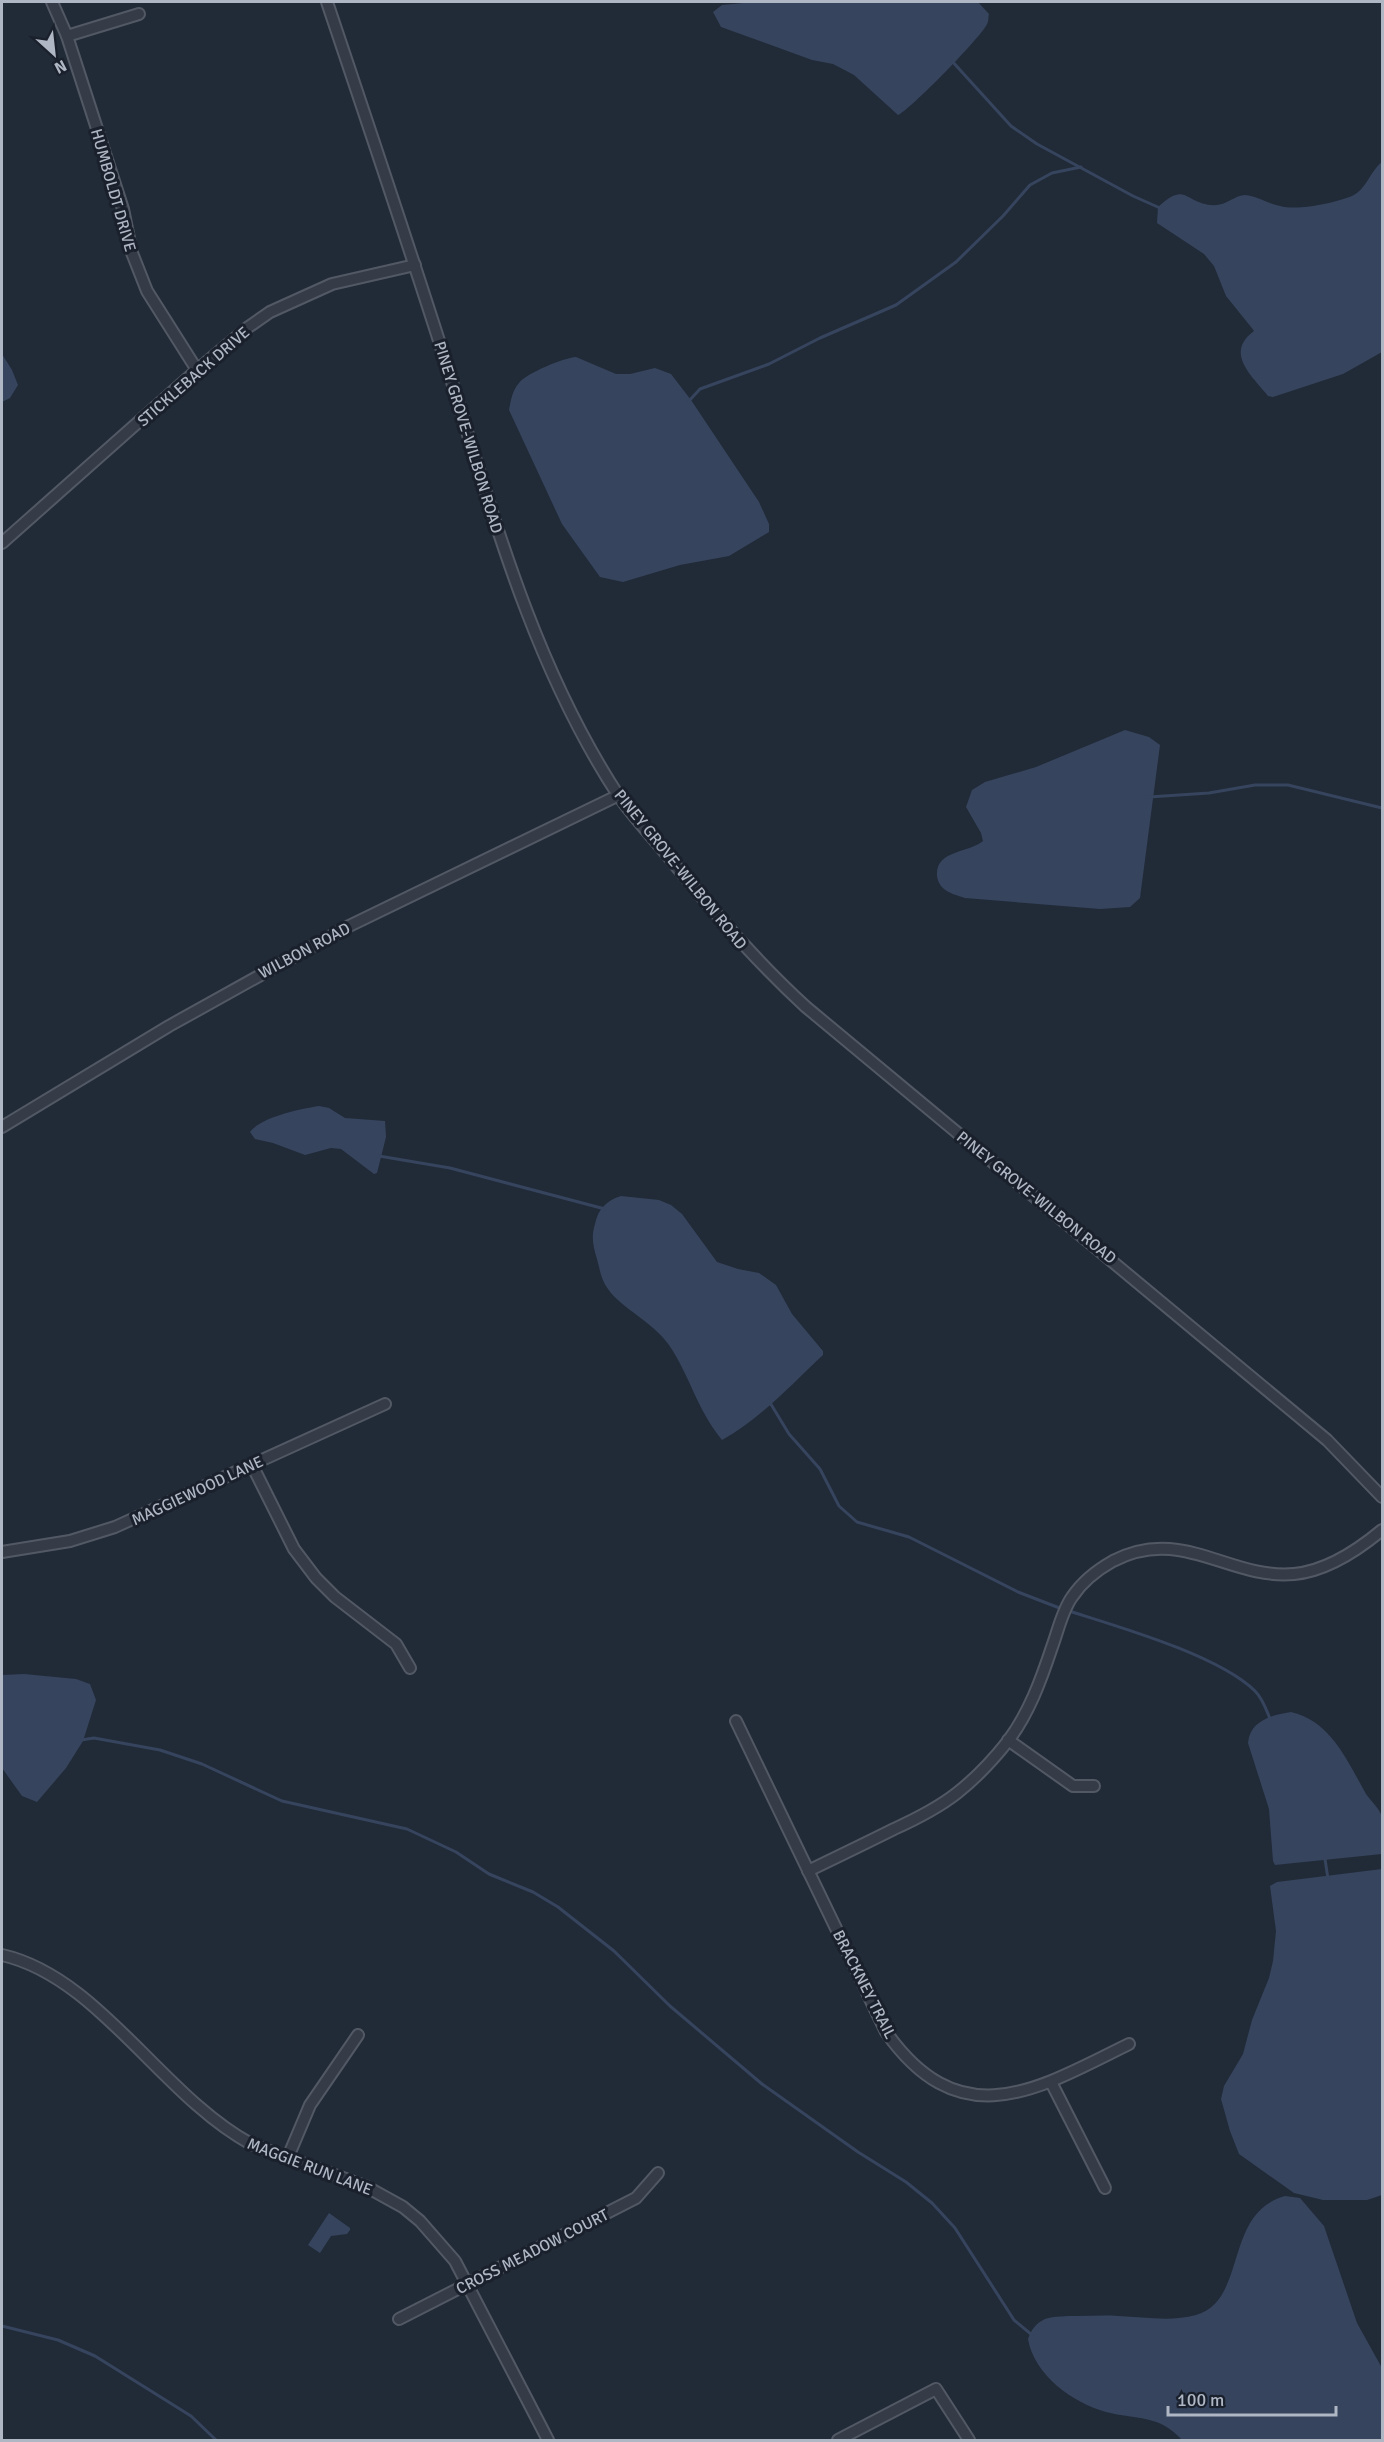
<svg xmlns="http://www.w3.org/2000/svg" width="1384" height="2442" font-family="Signika,sans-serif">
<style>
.water{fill:#36445e}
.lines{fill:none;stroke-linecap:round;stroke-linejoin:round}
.stream{stroke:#36445e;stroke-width:3}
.minor-casing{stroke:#525965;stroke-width:14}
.minor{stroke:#353c48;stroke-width:10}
.labels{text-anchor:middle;stroke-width:6;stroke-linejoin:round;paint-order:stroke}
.street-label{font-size:16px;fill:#afb6c4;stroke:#1a212c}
</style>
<rect width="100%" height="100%" fill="#212a37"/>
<g class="water">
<path d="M754 2H978L989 14C988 17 989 21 987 24 983 35 909 111 898 115L854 75 833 64 812 60 721 27 713 12 722 5Z"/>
<path d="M1382 162V352L1343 374 1273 397 1268 396C1252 376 1224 353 1254 331L1251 327 1226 296 1214 266 1204 254 1157 223 1158 207C1186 181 1184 202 1211 205 1225 207 1235 195 1245 195 1257 196 1269 204 1280 206 1298 211 1335 203 1352 196 1367 189 1370 171 1382 162Z"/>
<polygon points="2,354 12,370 18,385 10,398 2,402"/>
<path d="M576 357 616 374H630L655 368 671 374 691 400 759 502 769 524V532L729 556 680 565 623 582 600 577 562 524 509 410C511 400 512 391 519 383 527 373 563 358 576 357Z"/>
<path d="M1125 730 1149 737 1160 745 1140 898 1130 907 1100 909 965 898C953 894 939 891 937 876 935 850 969 853 983 841L981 833 966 807 972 790 985 782 1036 767Z"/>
<path d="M319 1106 329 1108 345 1118 385 1121 386 1137 377 1173 374 1174 341 1149 331 1148 305 1155 273 1143 255 1139 250 1132C261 1117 300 1109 319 1106Z"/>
<path d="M621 1196 659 1200 671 1205 682 1214 717 1262 738 1269 759 1273 776 1285 792 1314 823 1351V1355C791 1385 760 1419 722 1440 697 1410 690 1376 669 1345 652 1321 622 1309 608 1289 601 1280 600 1270 597 1259 593 1246 591 1237 595 1224 598 1209 607 1200 621 1196Z"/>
<polygon points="24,1674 76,1679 90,1684 96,1700 83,1741 66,1768 37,1802 22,1796 2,1768 2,1675"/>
<path d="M1291 1712C1331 1721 1348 1762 1366 1794 1371 1801 1380 1809 1382 1817 1384 1827 1383 1843 1382 1854L1275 1865 1273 1861 1269 1809 1248 1743C1250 1721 1271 1715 1291 1712Z"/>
<polygon points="1382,1869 1382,2195 1367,2200 1323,2200 1294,2193 1239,2154 1230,2131 1221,2099 1224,2086 1243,2054 1252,2020 1269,1978 1273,1961 1276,1931 1270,1886 1277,1882"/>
<path d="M1285 2196 1300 2198 1324 2226 1357 2323 1382 2368V2440H1182C1159 2414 1136 2420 1106 2412 1073 2403 1034 2375 1028 2339 1031 2330 1036 2323 1045 2319 1054 2316 1067 2316 1077 2316 1091 2316 1105 2315 1118 2316 1144 2317 1171 2322 1196 2315 1248 2300 1223 2213 1285 2196Z"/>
<polygon points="329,2213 350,2228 350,2230 347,2234 331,2236 320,2253 308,2245"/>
</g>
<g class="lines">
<g class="stream">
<polyline points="951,60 1011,126 1037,144 1133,196 1160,208"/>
<polyline points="688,402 700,389 769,364 820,338 896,305 956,262 1003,216 1030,185 1052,173 1081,167"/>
<polyline points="1149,797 1209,793 1255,785 1288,785 1382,808"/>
<polyline points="379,1156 450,1168 605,1209"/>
<polyline points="769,1401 789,1434 820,1469 839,1506 857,1522 909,1537 1018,1592 1062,1609"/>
<path d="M1069 1611C1119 1627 1218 1655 1255 1691 1263 1699 1266 1709 1270 1719"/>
<polyline points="81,1740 94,1738 160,1750 202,1764 282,1801 407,1829 456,1852 489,1874 533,1892 558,1907 614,1951 670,2006 762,2084 858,2152 906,2182 932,2203 955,2228 1014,2320 1032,2335"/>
<polyline points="1325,1859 1328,1879"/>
<polyline points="2,2326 58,2340 95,2356 191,2416 216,2440"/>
</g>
<defs>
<g id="minor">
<polyline points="52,2 67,36 123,209 132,253 147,291 197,370"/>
<path d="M327 2C368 124 409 246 448 369 493 515 533 665 618 795 634 818 654 839 672 861 714 913 757 962 806 1007L1327 1440 1382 1497"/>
<polyline points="67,36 139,14"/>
<polyline points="2,543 197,370 247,328 270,312 332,284 415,265"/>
<polyline points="2,1127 169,1026 347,927 619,795"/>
<polyline points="252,1465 294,1549 316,1578 335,1597 396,1644 410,1668"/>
<polyline points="2,1552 70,1541 115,1527 385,1404"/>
<path d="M736 1721 886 2032C961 2138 1038 2089 1129 2044"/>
<polyline points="1008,1740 1073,1786 1094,1786"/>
<path d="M808 1871C837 1857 866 1843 894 1829 916 1819 938 1808 957 1793 976 1778 993 1760 1008 1741 1029 1713 1041 1680 1052 1647 1058 1631 1062 1611 1072 1597 1082 1582 1097 1570 1113 1561 1182 1525 1229 1580 1294 1574 1327 1571 1358 1550 1382 1530"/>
<path d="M2 1955C99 1977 162 2096 251 2144L365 2186 403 2207 420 2221 455 2261 548 2440"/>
<polyline points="1051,2082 1105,2188"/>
<polyline points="288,2157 310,2105 358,2035"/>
<polyline points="399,2319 636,2198 658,2173"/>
<polyline points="838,2440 936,2389 969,2440"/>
</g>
</defs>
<use href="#minor" class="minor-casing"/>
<use href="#minor" class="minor"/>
</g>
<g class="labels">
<g class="street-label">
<text transform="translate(114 190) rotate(74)" y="6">HUMBOLDT DRIVE</text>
<text transform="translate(193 376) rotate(-41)" y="6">STICKLEBACK DRIVE</text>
<text transform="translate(469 437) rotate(73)" y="6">PINEY GROVE-WILBON ROAD</text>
<text transform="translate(681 869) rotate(51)" y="6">PINEY GROVE-WILBON ROAD</text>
<text transform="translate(304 950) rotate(-28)" y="6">WILBON ROAD</text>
<text transform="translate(1037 1197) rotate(39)" y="6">PINEY GROVE-WILBON ROAD</text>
<text transform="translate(197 1490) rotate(-25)" y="6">MAGGIEWOOD LANE</text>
<text transform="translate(865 1984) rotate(63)" y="6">BRACKNEY TRAIL</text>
<text transform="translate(310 2166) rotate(21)" y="6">MAGGIE RUN LANE</text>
<text transform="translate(532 2251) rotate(-27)" y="6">CROSS MEADOW COURT</text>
</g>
</g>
<rect width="1384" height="2442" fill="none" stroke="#afb6c4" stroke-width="6"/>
<g transform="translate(54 54) rotate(153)" stroke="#1a212c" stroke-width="4.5" paint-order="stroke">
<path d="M0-4.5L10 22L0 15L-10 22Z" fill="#afb6c4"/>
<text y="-9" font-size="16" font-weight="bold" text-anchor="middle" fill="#afb6c4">N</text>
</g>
<path d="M1168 2406v9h168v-9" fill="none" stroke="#afb6c4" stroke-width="3"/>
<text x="1177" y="2406" font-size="18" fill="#afb6c4" stroke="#1a212c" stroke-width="4.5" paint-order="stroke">100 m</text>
</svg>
